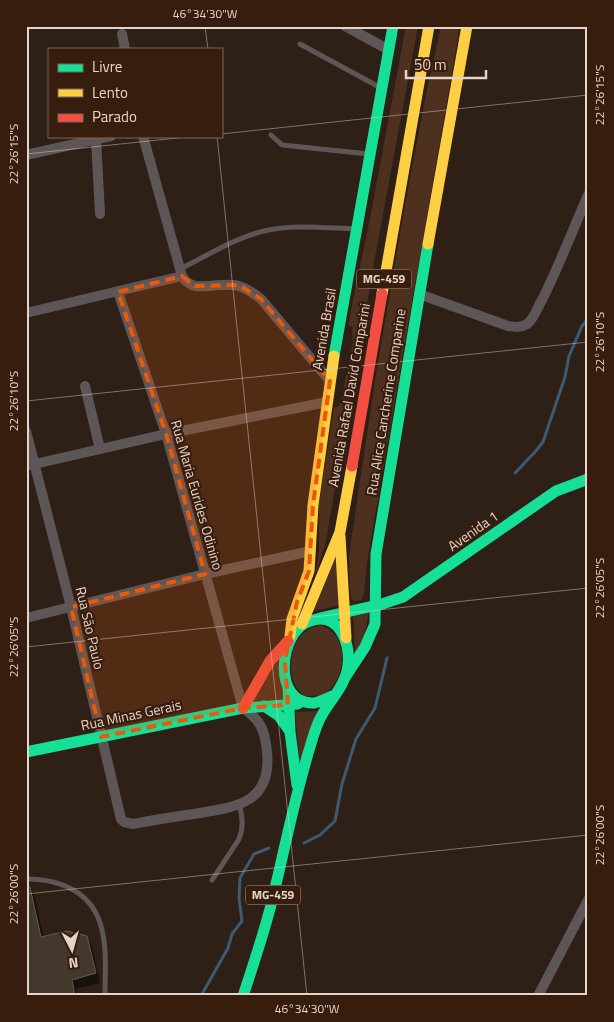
<svg xmlns="http://www.w3.org/2000/svg" width="614" height="1022" font-family="'Titillium Web',sans-serif">
<style>
.green{fill:#4e301f}
.shadow{fill:#0007}
.lines{fill:none;stroke-linecap:round;stroke-linejoin:round}
.stream{stroke:#3d5a74;stroke-width:3}
.building{fill:#42382c;stroke:#645a50}
.lane{stroke:#5e5656;stroke-width:5}
.street{stroke:#5e5656;stroke-width:10}
.fast{stroke:#16e098;stroke-width:11}
.slow{stroke:#ffcf43;stroke-width:11}
.jam{stroke:#f24e42;stroke-width:11}
.marked{fill:#e8590c;fill-opacity:0.2;stroke:#e8590c;stroke-width:4;stroke-dasharray:10 6;stroke-linejoin:round}
.ticks{fill:none;stroke:#e6d4ca;stroke-width:1;stroke-opacity:0.45}
.labels{text-anchor:middle;stroke-width:4.5;stroke-linejoin:round;paint-order:stroke}
.shield{fill:#371d0e;stroke:#b29d92;stroke-width:1}
.shield-label{font-size:12px;font-weight:bold;fill:#e6d4ca}
.street-label{font-size:14px;fill:#e6d4ca;stroke:#371d0e}
.neatline{fill:none;stroke:#e6d4ca;stroke-width:2}
.ticks-label{font-size:12px;text-anchor:middle;fill:#e6d4ca}
</style>
<rect width="100%" height="100%" fill="#2e2017"/>
<g class="green">
<polygon points="406,26 418,26 373,268 326,541 315,577 319,552 319,503 334,408 340,405 353,343 352,326 348,325 371,213"/>
<polygon points="441,26 459,26 458,37 367,562 364,594 361,600 354,601 351,598 350,593 349,557 351,542 376,374 406,199 427,90"/>
<polygon points="338,551 341,605 314,611"/>
<polygon points="369,612 364,637 355,655 353,614"/>
<path d="M320 625C350 633 348 681 323 694 318 696 310 696 304 696 300 692 297 688 294 683 285 662 295 628 320 625Z"/>
<polygon points="280,656 283,700 250,703"/>
<polygon points="318,711 300,762 295,712"/>
</g>
<polygon class="shadow" points="26,885 28,885 34,894 44,938 86,937 92,946 100,983 76,989 78,996 26,996"/>
<g class="lines">
<g class="stream">
<polyline points="515,473 535,452 543,442 565,377 569,356 582,326 588,319"/>
<polyline points="304,843 320,835 335,821 342,784 356,739 375,708 387,658"/>
<polyline points="201,996 228,948 232,934 242,921 239,898 240,878 254,854 269,848"/>
</g>
</g>
<polygon class="building" points="26,887 30,887 41,937 67,931 87,936 96,973 72,980 75,996 26,996"/>
<g class="lines">
<g class="lane">
<polyline points="300,44 381,88"/>
<polyline points="271,135 282,145 369,154"/>
<path d="M180 269C207 256 234 238 264 231 293 224 325 228 356 229"/>
<path d="M26 879C62 879 94 893 102 930 107 951 105 974 105 996"/>
<path d="M212 880 239 839C244 827 242 817 240 806"/>
</g>
<g class="street">
<polyline points="345,26 389,50"/>
<polyline points="122,34 125,49"/>
<path d="M143 136 182 276C185 281 188 284 195 286 225 288 233 276 261 299L330 381"/>
<polyline points="96,139 100,214"/>
<polyline points="26,155 111,136"/>
<path d="M419 294 508 326C515 327 521 328 527 324 535 318 538 306 543 298 560 264 573 229 588 195"/>
<polyline points="26,313 182,276"/>
<polyline points="85,386 100,449"/>
<path d="M26 431 71 607 121 819 124 822 133 824C153 820 173 817 194 814 234 807 272 805 267 752 265 731 261 720 243 708L166 434 118 292"/>
<polyline points="26,466 166,434 327,402"/>
<polyline points="26,618 205,574 311,551"/>
<polyline points="538,996 588,900"/>
</g>
<g class="fast">
<polyline points="334,356 393,26"/>
<polyline points="320,618 382,604 403,597 556,491 588,479"/>
<polyline points="346,676 365,647 375,624 376,554 428,244"/>
<polyline points="288,688 290,732 297,785"/>
<polyline points="264,706 279,716 289,730"/>
<polyline points="26,752 243,708 298,704"/>
<path d="M243 996C253 966 263 936 271 905 284 853 294 799 310 747 313 737 316 725 322 715 331 699 346 685 348 665 351 642 338 611 310 621 278 631 272 705 314 703 320 702 329 697 335 695"/>
</g>
<g class="slow">
<polyline points="428,244 467,26"/>
<polyline points="382,294 429,26"/>
<polyline points="340,536 346,638"/>
<polyline points="302,624 340,532 352,466"/>
<polyline points="290,636 292,619 309,571 313,505 334,356"/>
</g>
<g class="jam">
<polyline points="352,466 382,294"/>
<polyline points="243,708 270,661 288,641"/>
</g>
</g>
<path class="marked" d="M182 276 195 286 239 285 261 299 330 381 313 505 309 571 297 602 285 661 288 705 243 708 101 737 71 607 205 574 166 434 118 292Z"/>
<path class="ticks" d="M205 26 208 49M221 134 588 95M217 136 307 996M26 154 196 136M26 401 588 342M26 647 588 588M26 894 588 835"/>
<g class="labels">
<g class="shield">
<rect x="356.5" y="269.5" width="55" height="19" rx="4"/>
<rect x="245.5" y="885.5" width="55" height="19" rx="4"/>
</g>
<g class="shield-label">
<text x="384" y="283">MG-459</text>
<text x="273" y="899">MG-459</text>
</g>
<g class="street-label">
<text transform="translate(324 329) rotate(-80)" y="5">Avenida Brasil</text>
<text transform="translate(349 395) rotate(-80)" y="5">Avenida Rafael David Comparini</text>
<text transform="translate(386 402) rotate(-81)" y="5">Rua Alice Cancherine Comparine</text>
<text transform="translate(197 495) rotate(74)" y="5">Rua Maria Eurides Odinino</text>
<text transform="translate(473 531) rotate(-35)" y="5">Avenida 1</text>
<text transform="translate(90 628) rotate(77)" y="5">Rua São Paulo</text>
<text transform="translate(131 715) rotate(-12)" y="5">Rua Minas Gerais</text>
</g>
</g>
<rect width="614" height="1022" fill="none" stroke="#371d0e" stroke-width="55"/>
<rect x="48" y="48" width="175" height="90" fill="#371d0e" stroke="#7d6659"/>
<rect x="58" y="64" width="25" height="8" fill="#16e098" stroke="#7d6659"/>
<text x="92" y="72" font-size="15" fill="#e6d4ca">Livre</text>
<rect x="58" y="89" width="25" height="8" fill="#ffcf43" stroke="#7d6659"/>
<text x="92" y="98" font-size="15" fill="#e6d4ca">Lento</text>
<rect x="58" y="114" width="25" height="8" fill="#f24e42" stroke="#7d6659"/>
<text x="92" y="122" font-size="15" fill="#e6d4ca">Parado</text>
<g transform="translate(72 950) rotate(174)" stroke="#371d0e" stroke-width="4" paint-order="stroke">
<path d="M0-4L9 19L0 12L-9 19Z" fill="#e6d4ca"/>
<text y="-8" font-size="14" font-weight="bold" text-anchor="middle" fill="#e6d4ca">N</text>
</g>
<path d="M406 70v8h80v-8" fill="none" stroke="#e6d4ca" stroke-width="2.5"/>
<text x="414" y="70" font-size="15" fill="#e6d4ca" stroke="#371d0e" stroke-width="4" paint-order="stroke">50 m</text>
<rect x="28" y="28" width="558" height="966" class="neatline"/>
<g class="ticks-label">
<text x="205" y="18">46°34'30"W</text>
<text transform="translate(600 95) rotate(-90)" y="4">22°26'15"S</text>
<text transform="translate(14 154) rotate(-90)" y="4">22°26'15"S</text>
<text transform="translate(600 342) rotate(-90)" y="4">22°26'10"S</text>
<text transform="translate(14 401) rotate(-90)" y="4">22°26'10"S</text>
<text transform="translate(600 588) rotate(-90)" y="4">22°26'05"S</text>
<text transform="translate(14 647) rotate(-90)" y="4">22°26'05"S</text>
<text transform="translate(600 835) rotate(-90)" y="4">22°26'00"S</text>
<text transform="translate(14 894) rotate(-90)" y="4">22°26'00"S</text>
<text x="307" y="1013">46°34'30"W</text>
</g>
</svg>
